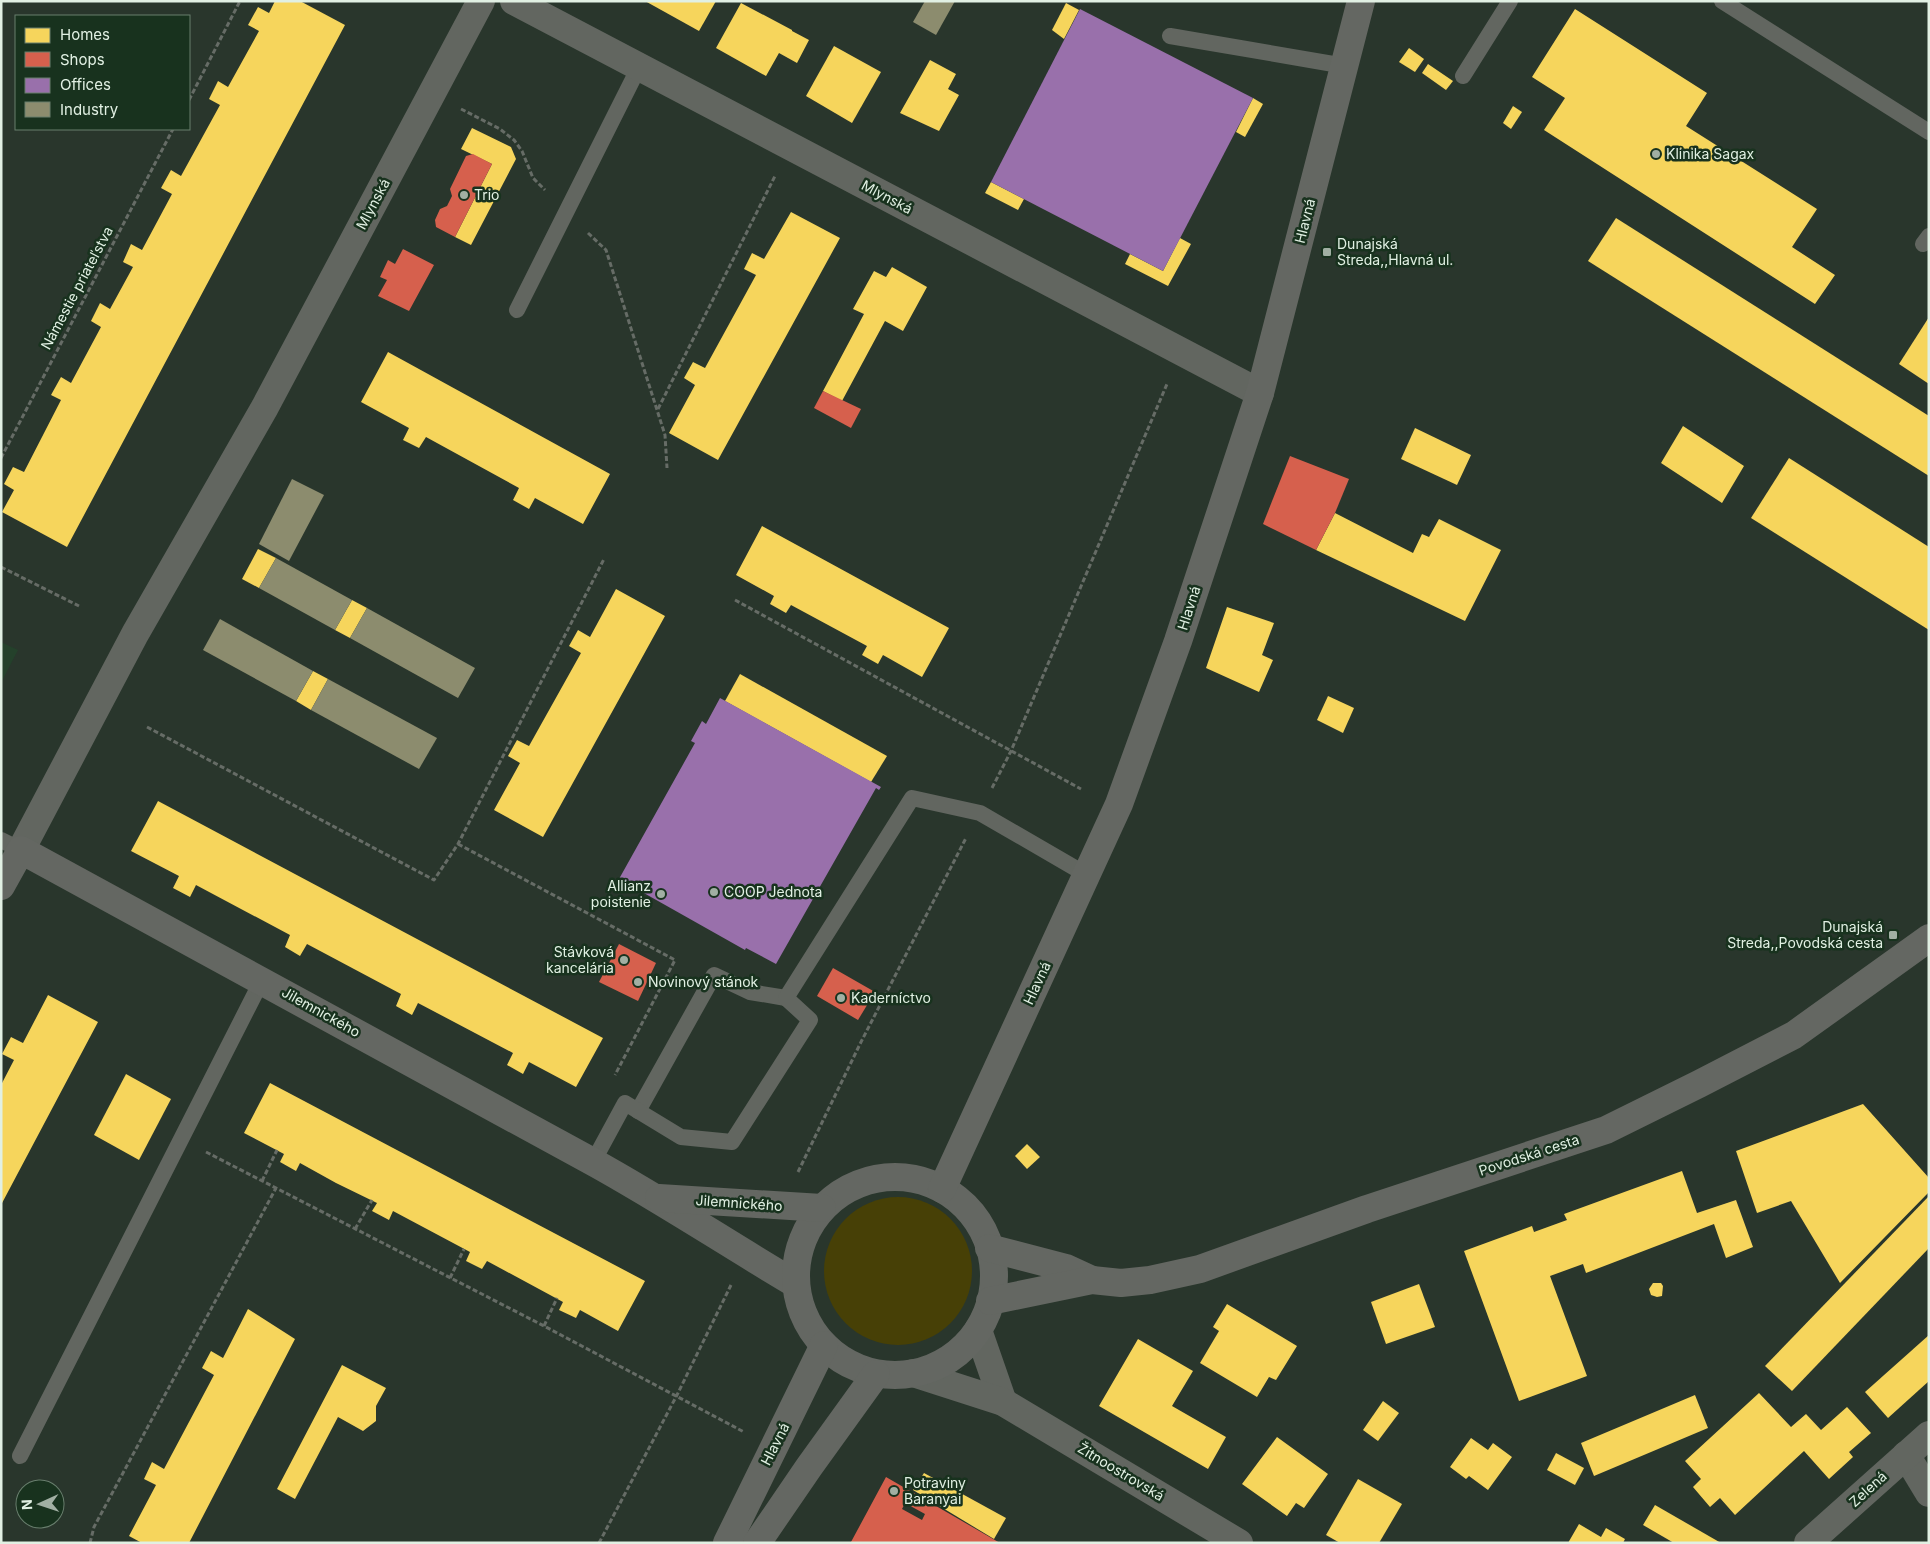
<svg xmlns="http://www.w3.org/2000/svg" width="1930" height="1544" font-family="Inter,sans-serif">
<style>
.built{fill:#24412b}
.green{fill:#474006}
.homes{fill:#f6d55c}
.shops{fill:#d6604d;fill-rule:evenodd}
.offices{fill:#9970ab}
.industry{fill:#8c8c6e}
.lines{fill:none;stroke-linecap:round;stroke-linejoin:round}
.path{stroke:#666c66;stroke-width:3;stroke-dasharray:5 2.5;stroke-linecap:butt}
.lane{stroke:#626660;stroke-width:16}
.street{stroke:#626660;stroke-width:28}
.secondary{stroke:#646762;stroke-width:28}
.poi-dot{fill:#a1afa3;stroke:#18321e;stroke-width:2}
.labels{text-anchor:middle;stroke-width:5;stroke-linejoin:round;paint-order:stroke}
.poi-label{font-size:14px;fill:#e1f0e3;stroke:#18321e;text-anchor:start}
.street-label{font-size:14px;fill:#e1f0e3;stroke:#18321e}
</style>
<rect width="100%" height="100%" fill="#29362c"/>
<polygon class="built" points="1,642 18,650 1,683"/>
<circle class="green" cx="898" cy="1271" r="74"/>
<g class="homes">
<polygon points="275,1 300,1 345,25 67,547 2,512 14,490 4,484 13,467 24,472 61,400 51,395 61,377 71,383 101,327 91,321 100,303 110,309 133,267 123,262 131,244 142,250 172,194 161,188 171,170 181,176 220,105 209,99 218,81 228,87 259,31 248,25 258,7 269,13"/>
<polygon points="645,1 716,1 699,31"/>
<polygon points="741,3 792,30 792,31 809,40 797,63 779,53 766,76 716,48"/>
<polygon points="1066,3 1079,10 1064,39 1052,30"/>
<polygon points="1575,9 1707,93 1686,126 1817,209 1792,247 1835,275 1815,304 1544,130 1565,98 1532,77"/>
<polygon points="834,46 881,72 852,123 806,96"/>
<polygon points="1409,48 1424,59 1415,72 1399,62"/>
<polygon points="930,60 956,74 948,89 959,95 939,131 900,113"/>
<polygon points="1428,64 1453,81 1446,90 1422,73"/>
<polygon points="1253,98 1263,104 1245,137 1236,132"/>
<polygon points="1513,106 1522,112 1511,129 1503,123"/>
<polygon points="472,128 511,147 516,159 471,245 455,237 492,164 461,149"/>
<polygon points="991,182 1024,199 1018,210 985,193"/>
<polygon points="791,212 840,238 718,460 669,433 695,385 684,378 693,362 705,368 756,275 744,269 752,253 764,259"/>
<polygon points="1616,218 1929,416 1929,476 1588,261"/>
<polygon points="1180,238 1191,244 1168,286 1125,264 1130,254 1163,271"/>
<polygon points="892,267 927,287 903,331 885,321 842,401 823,391 864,314 853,309 874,271 886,277"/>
<polygon points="1929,317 1929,384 1899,364"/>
<polygon points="388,352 610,474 583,524 535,498 529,509 513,500 519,488 426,437 419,448 403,440 409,428 361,402"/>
<polygon points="1683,426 1744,466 1722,503 1661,463"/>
<polygon points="1415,428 1471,455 1457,485 1401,459"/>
<polygon points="1789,458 1929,547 1929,630 1751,518"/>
<polygon points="1335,513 1413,553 1422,534 1429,537 1439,519 1501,550 1465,621 1316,550"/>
<polygon points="762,526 949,628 922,677 883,655 878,664 862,655 867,646 791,605 786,613 770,604 774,596 736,575"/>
<polygon points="258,549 276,558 259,588 242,579"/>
<polygon points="616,589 665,616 543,837 494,810 520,763 508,756 517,740 529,746 581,653 569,646 578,630 590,637"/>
<polygon points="352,600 367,608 350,638 335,630"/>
<polygon points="1227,607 1274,623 1262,655 1273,660 1259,692 1206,668"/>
<polygon points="313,671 328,679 311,710 296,701"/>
<polygon points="740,674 887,756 871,782 725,701"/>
<polygon points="1328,696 1354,708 1343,733 1317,720"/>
<polygon points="158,801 603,1038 576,1087 529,1062 523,1074 507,1065 513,1053 418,1003 412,1015 396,1006 401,994 307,944 300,956 285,947 290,935 196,885 190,897 173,888 179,876 131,851"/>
<polygon points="48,995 98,1022 1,1205 1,1085 14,1060 2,1054 11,1037 23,1043"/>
<polygon points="126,1074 171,1099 139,1160 94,1135"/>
<polygon points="270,1083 645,1281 618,1331 580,1310 576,1318 559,1310 563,1302 487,1261 482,1269 466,1261 470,1252 393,1211 389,1220 372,1211 377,1203 336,1183 300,1163 296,1171 280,1162 284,1154 244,1133"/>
<polygon points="1863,1104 1929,1178 1929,1192 1840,1283 1791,1201 1757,1213 1736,1151"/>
<polygon points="1027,1144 1040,1157 1027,1169 1015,1156"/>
<polygon points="1682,1171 1697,1213 1736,1200 1753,1247 1726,1258 1714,1224 1586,1273 1583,1264 1550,1276 1587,1376 1519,1401 1464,1251 1532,1226 1534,1232 1567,1220 1564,1214"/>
<polygon points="1929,1196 1929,1248 1792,1391 1765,1366"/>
<polygon points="1653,1283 1661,1283 1663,1286 1662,1296 1657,1297 1651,1295 1649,1289"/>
<polygon points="1419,1284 1435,1327 1386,1344 1371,1302"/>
<polygon points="1227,1304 1297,1346 1276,1380 1269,1377 1257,1397 1200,1363 1219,1331 1213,1327"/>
<polygon points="248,1309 295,1339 189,1543 142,1543 129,1536 156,1485 144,1479 152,1462 164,1469 214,1375 202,1368 211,1351 223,1358"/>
<polygon points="1929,1335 1929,1381 1888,1418 1865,1392"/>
<polygon points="1138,1339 1193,1371 1172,1406 1226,1437 1208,1469 1099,1406"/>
<polygon points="342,1365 386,1388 376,1406 376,1421 363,1431 338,1417 295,1499 277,1489"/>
<polygon points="1759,1393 1791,1427 1806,1414 1821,1430 1847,1407 1871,1433 1849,1452 1853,1457 1829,1479 1804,1451 1735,1515 1720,1498 1710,1507 1693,1487 1701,1479 1685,1461"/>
<polygon points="1695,1395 1708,1428 1594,1476 1581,1443"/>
<polygon points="1383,1401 1399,1413 1378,1441 1363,1430"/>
<polygon points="1277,1437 1328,1474 1304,1508 1296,1503 1287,1516 1242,1484"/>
<polygon points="1471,1438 1488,1450 1493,1443 1512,1457 1488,1490 1469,1476 1466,1479 1450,1467"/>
<polygon points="1556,1453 1584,1468 1575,1485 1547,1470"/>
<polygon points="924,1473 1006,1518 994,1539 913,1490"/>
<polygon points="1358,1479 1402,1504 1379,1543 1340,1543 1326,1535"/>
<polygon points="1655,1505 1721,1543 1674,1543 1643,1525"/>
<polygon points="1579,1524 1601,1537 1606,1528 1625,1539 1623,1543 1568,1543"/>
</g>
<g class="shops">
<polygon points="473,154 492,164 455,237 436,227 435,220 440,209 447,206 452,196 450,189 466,156"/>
<polygon points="403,249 434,265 409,311 378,296 387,280 380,277 388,260 395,264"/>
<polygon points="823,391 861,409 851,428 814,408"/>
<polygon points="1290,456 1349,479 1335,513 1316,550 1263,524"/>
<polygon points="619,944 656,963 638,1001 599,982"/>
<polygon points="833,968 875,992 858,1020 817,996"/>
<path d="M886 1477 1000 1543 851 1542ZM905 1503 925 1514 922 1520 902 1509Z"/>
</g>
<g class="offices">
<polygon points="1080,9 1253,98 1163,271 991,182"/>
<polygon points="720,698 881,787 879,790 876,788 776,964 746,948 745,950 619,879 695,743 691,741 702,721 706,724"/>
</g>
<g class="industry">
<polygon points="925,1 955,1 936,35 913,22"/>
<polygon points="292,479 324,495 289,561 259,544"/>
<polygon points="276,558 352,600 335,630 259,588"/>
<polygon points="367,608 475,668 458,698 350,638"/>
<polygon points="220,619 313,671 296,701 203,650"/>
<polygon points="328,679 437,738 419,769 311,710"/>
</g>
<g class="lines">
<g class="path">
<polyline points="189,100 240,1"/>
<polyline points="461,109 500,129 514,140 522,151 533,178 545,190"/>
<polyline points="588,233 606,250 665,435 667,468"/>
<polyline points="658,409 775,176"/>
<polyline points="1,458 173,129"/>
<polyline points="1,567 79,606"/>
<polyline points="735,600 1081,789"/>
<polyline points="147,727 434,880 458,844 604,559"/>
<polyline points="992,788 1011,751 1167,384"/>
<polyline points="458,844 675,960 615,1075"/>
<polyline points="206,1152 544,1326 744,1432"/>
<polyline points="798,1172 861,1042 966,838"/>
<polyline points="262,1181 277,1150"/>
<polyline points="355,1229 372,1200"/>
<polyline points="450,1278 464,1249"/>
<polyline points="544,1326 557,1298"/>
<polyline points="90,1543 94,1527 276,1188"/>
<polyline points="599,1543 677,1395 731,1285"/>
</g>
<g class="lane">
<polyline points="1722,1 1929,132"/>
<polyline points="1170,36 1345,66"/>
<polyline points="1463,76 1510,1"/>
<polyline points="1923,244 1929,236"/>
<polyline points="517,310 639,67"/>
<polyline points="1,840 21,850"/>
<polyline points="638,1111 714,975 750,992 786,998"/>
<polyline points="593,1162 625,1103 681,1137 732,1142 810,1020 786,998 912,798 980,813 1087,875"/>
<polyline points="20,1456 262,980"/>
</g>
<g class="street">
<polyline points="514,1 1260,393"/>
<polyline points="21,850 135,634 265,407 481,1"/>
<polyline points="978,1330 1003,1402"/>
<polyline points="913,1373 1003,1402 1239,1543"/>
<polyline points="1906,1455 1929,1493"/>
<polyline points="1808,1543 1929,1435"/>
</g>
<g class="secondary">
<path d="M1 886 21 850 593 1162C662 1200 728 1244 796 1284"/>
<circle cx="895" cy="1276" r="99"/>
<polyline points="942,1189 1119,804 1178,641 1260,393 1361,1"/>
<polyline points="659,1198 822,1208"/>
<polyline points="989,1248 1066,1268 1092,1280"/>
<polyline points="990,1301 1092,1280 1121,1283 1150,1280 1200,1269 1367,1209 1606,1130 1699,1084 1794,1035 1929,938"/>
<polyline points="727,1543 824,1345"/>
<polyline points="757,1543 809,1467 876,1374"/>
</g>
</g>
<g class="poi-dot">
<circle cx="1656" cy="154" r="5"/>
<circle cx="464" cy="195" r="5"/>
<rect x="1322" y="247" width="10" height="10" rx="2.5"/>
<circle cx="714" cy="892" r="5"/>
<circle cx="661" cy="894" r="5"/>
<rect x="1888" y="930" width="10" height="10" rx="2.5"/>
<circle cx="624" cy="960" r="5"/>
<circle cx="638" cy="982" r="5"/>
<circle cx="841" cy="998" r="5"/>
<circle cx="894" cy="1491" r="5"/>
</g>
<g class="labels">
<g class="poi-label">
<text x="1666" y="159">Klinika Sagax</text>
<text x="474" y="200">Trio</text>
<text x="1337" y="249">Dunajská<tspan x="1337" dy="16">Streda,,Hlavná ul.</tspan></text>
<text x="651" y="891" text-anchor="end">Allianz<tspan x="651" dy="16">poistenie</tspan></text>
<text x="724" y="897">COOP Jednota</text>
<text x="1883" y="932" text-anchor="end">Dunajská<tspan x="1883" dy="16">Streda,,Povodská cesta</tspan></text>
<text x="614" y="957" text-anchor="end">Stávková<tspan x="614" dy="16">kancelária</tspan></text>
<text x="648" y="987">Novinový stánok</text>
<text x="851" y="1003">Kaderníctvo</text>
<text x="904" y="1488">Potraviny<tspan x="904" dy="16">Baranyai</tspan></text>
</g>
<g class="street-label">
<text transform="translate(887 197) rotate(28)" y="5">Mlynská</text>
<text transform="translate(373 204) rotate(-62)" y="5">Mlynská</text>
<text transform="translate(1305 221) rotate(-76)" y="5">Hlavná</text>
<text transform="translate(77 288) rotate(-62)" y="5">Námestie priateľstva</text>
<text transform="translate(1189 608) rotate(-72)" y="5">Hlavná</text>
<text transform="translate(1037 983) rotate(-65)" y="5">Hlavná</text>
<text transform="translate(321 1012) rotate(29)" y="5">Jilemnického</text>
<text transform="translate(1529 1155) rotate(-18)" y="5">Povodská cesta</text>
<text transform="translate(739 1203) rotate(4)" y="5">Jilemnického</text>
<text transform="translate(775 1444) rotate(-63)" y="5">Hlavná</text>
<text transform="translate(1121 1472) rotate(31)" y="5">Žitnoostrovská</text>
<text transform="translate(1868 1489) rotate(-42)" y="5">Zelená</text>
</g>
</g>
<rect width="1930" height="1544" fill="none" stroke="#e1f0e3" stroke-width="5"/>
<rect x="15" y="15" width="175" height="115" fill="#18321e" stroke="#687e6d"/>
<rect x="25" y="28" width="25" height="15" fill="#f6d55c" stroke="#687e6d"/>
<text x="60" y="40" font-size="15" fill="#e1f0e3">Homes</text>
<rect x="25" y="52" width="25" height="15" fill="#d6604d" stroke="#687e6d"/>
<text x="60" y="65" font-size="15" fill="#e1f0e3">Shops</text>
<rect x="25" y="78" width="25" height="15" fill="#9970ab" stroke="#687e6d"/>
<text x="60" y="90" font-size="15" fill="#e1f0e3">Offices</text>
<rect x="25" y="102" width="25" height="15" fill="#8c8c6e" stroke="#687e6d"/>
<text x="60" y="115" font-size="15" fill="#e1f0e3">Industry</text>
<g transform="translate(40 1504) rotate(267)"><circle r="24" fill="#18321e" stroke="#687e6d"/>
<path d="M0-4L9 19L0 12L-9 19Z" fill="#a1afa3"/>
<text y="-8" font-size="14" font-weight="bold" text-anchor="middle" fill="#e1f0e3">N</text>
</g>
</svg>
